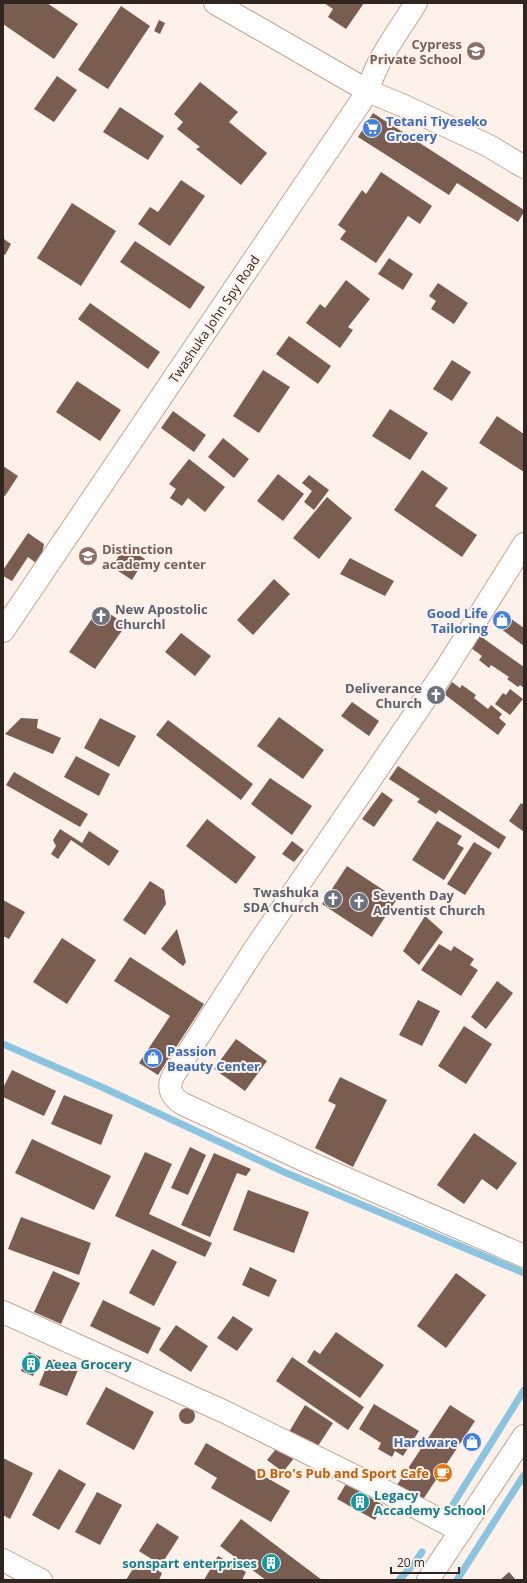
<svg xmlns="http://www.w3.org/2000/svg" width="527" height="1583" font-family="'Open Sans',sans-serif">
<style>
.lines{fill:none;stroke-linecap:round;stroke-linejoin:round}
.stream{stroke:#89c5e0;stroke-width:7}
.building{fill:#795d51}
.minor-casing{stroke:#c3a695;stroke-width:24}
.secondary-casing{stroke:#c3a695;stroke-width:24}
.minor{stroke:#fff;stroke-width:22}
.secondary{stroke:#fff;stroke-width:22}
.labels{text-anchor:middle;stroke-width:4;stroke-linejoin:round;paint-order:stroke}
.education-label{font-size:13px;font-weight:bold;fill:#785e54;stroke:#fef1ea;text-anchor:end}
.shop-label{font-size:13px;font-weight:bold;fill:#366cbe;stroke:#fef1ea;text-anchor:start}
.street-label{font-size:13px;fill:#30251f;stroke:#fef1ea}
.worship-label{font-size:13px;font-weight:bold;fill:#5b616d;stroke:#fef1ea;text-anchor:start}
.culture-label{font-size:13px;font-weight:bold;fill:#0d838f;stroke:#fef1ea;text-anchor:start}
.food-label{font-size:13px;font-weight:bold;fill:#c56008;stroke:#fef1ea;text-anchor:end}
</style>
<rect width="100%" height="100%" fill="#fef1ea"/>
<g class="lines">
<g class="stream">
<polyline points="3,1044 106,1089 284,1172 524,1273"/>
<polyline points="447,1514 524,1390"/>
<polyline points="399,1580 413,1565 422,1552"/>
<polyline points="457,1580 524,1475"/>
</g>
</g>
<g class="building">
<polygon points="3,3 47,3 78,24 54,59 3,24"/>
<polygon points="324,3 364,3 346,29 328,17 333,9"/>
<polygon points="121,6 150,26 108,89 78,70"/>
<polygon points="159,20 165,23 160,34 154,31"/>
<polygon points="57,76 77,90 54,122 34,109"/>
<polygon points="200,82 238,112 229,122 267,153 241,185 196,149 200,147 177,129 183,122 174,114"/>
<polygon points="120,107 164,136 148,160 103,132"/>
<polygon points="373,113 524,210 524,212 518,222 457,183 449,195 358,137"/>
<polygon points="381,172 432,206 420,224 408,216 376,263 340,239 346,231 338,225 362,190 366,194"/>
<polygon points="181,180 205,196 170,246 138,224 150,207 158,212"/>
<polygon points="72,203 116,231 81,286 37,258"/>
<polygon points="4,239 11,244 5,255 3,254"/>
<polygon points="135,241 205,287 190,309 120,262"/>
<polygon points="389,258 413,274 403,290 378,274"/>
<polygon points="346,280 370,299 348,327 353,330 340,348 306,323 320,304 325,308"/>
<polygon points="438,283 468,303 454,324 431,309 436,301 429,296"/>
<polygon points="90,303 160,352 148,369 78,319"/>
<polygon points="289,336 331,366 318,384 276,354"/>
<polygon points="452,360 471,372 452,401 433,389"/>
<polygon points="263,370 290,387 259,433 233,416"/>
<polygon points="77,381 121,410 100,441 56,412"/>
<polygon points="390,409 428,433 410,460 372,436"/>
<polygon points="173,411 206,435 194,452 161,428"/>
<polygon points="497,416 524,434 524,472 479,443"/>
<polygon points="223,438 249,459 234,478 208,457"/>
<polygon points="189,459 225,487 205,512 188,498 182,506 170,498 176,489 169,484"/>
<polygon points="3,466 18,476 5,496 3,495"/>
<polygon points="422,470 448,488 435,506 477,535 462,557 394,510"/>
<polygon points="278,474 304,494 283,521 257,501"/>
<polygon points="309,475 329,490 314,510 304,502 312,491 302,483"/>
<polygon points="327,497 352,518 319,559 293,538"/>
<polygon points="28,533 44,544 40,566 28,557 12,581 3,576 3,570"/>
<polygon points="125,546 145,559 132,580 112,567"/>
<polygon points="350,558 394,581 385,596 340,574"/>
<polygon points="274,579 290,594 253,635 237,620"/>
<polygon points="100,607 126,625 95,669 69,652"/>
<polygon points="501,612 524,628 524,646 493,623"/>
<polygon points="181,633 211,656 195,676 165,652"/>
<polygon points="480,636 524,667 524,688 520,685 518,687 507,679 509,677 491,665 489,668 479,660 482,656 471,648"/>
<polygon points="452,682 460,688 462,685 476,695 474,698 488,709 491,705 502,714 499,718 506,724 498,735 444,694"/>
<polygon points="510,689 523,699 510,715 495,704 503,693 506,695"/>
<polygon points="352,702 379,721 369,736 341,716"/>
<polygon points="279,717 324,750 303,779 257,746"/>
<polygon points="21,718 38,719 37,728 61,738 53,754 5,734"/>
<polygon points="100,718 136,736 119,767 84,748"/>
<polygon points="168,720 253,784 241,800 156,735"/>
<polygon points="76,756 110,774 99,796 64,777"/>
<polygon points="398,766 506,837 499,849 439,810 436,814 417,802 420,799 389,779"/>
<polygon points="14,772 88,814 80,827 6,785"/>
<polygon points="270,778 312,806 292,835 251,804"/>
<polygon points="382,792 393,800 374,827 362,819"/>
<polygon points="521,803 524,805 524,832 509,821"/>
<polygon points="207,819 256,857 236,884 186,846"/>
<polygon points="437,821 462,836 457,844 464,848 444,880 412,860"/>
<polygon points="60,829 82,843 89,831 119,851 109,866 71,840 58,859 51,854 56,846 53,840"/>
<polygon points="292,841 304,850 294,862 282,854"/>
<polygon points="474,842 492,853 465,895 447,884"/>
<polygon points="347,866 397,899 372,937 322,904"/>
<polygon points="150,881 164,890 166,904 145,935 123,920"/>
<polygon points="3,900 25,912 9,939 3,936"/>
<polygon points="425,916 443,932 419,965 403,951"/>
<polygon points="177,929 186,962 183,966 161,949"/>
<polygon points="62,938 96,960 67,1004 33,982"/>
<polygon points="439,944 451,951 454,946 474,959 470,965 478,970 461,996 421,970"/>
<polygon points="130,957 204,1004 158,1075 139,1063 170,1016 114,981"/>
<polygon points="497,981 513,993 486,1029 471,1017"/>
<polygon points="418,1000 440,1011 422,1046 399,1035"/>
<polygon points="464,1026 492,1044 466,1084 438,1066"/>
<polygon points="236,1039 267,1061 245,1091 214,1069"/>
<polygon points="12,1070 56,1091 44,1116 3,1097 3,1088"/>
<polygon points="340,1077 387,1100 353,1167 315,1148 336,1105 328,1101"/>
<polygon points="64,1095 113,1115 101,1145 51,1124"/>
<polygon points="474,1133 517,1163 497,1190 482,1179 464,1204 437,1185"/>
<polygon points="32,1139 111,1176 94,1210 15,1173"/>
<polygon points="190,1147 206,1155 188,1195 171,1188"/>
<polygon points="145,1152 172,1164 149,1214 212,1243 205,1257 115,1216"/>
<polygon points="214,1153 251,1169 246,1176 237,1173 210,1237 181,1225"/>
<polygon points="248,1190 309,1212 294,1253 233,1230"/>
<polygon points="21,1217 91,1243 79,1275 8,1249"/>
<polygon points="152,1249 177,1262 154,1306 129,1293"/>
<polygon points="250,1267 277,1280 269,1297 242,1285"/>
<polygon points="53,1271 80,1283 61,1324 34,1312"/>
<polygon points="456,1273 486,1295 446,1348 417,1326"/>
<polygon points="103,1300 161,1328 148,1354 90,1326"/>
<polygon points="233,1316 253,1329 237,1351 217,1338"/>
<polygon points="176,1325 208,1346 191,1372 159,1350"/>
<polygon points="336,1332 384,1365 360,1398 307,1362 314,1350 320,1354"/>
<polygon points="29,1352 41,1357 33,1376 21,1371"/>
<polygon points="292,1357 364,1407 348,1430 276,1381"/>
<polygon points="50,1358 78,1370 67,1396 39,1385"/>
<polygon points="106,1387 154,1412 134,1450 86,1424"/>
<polygon points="374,1404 419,1431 403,1456 395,1451 392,1457 378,1449 381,1443 359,1429"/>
<polygon points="305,1405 333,1423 316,1449 289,1432"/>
<polygon points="450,1405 475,1421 420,1504 395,1488"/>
<circle cx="187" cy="1416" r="8"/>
<polygon points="206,1443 290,1491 271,1522 211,1488 217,1478 194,1464"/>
<polygon points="280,1444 295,1457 283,1472 267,1460"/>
<polygon points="3,1458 33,1473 10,1519 3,1515"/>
<polygon points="59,1469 86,1484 59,1530 32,1515"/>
<polygon points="346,1484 383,1505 375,1520 337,1499"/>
<polygon points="97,1492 122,1505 100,1545 75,1532"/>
<polygon points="241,1519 322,1580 266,1580 220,1546"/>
<polygon points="157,1523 179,1537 161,1565 139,1551"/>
<polygon points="218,1556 246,1572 242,1580 204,1580"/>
<polygon points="139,1559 162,1573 159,1580 126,1580"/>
<polygon points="509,1572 516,1580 500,1580"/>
</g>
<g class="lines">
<defs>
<g id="minor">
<polyline points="215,3 368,91 404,106 489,146 524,167"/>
<path d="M524 544 445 670 256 947 173 1076C167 1088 171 1097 183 1104L308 1162 524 1256"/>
<path d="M3 631 368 91C376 59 399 31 416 3"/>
<polyline points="3,1312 225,1412 383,1490 461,1531"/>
<polyline points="3,1560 41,1580"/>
</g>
<polyline id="secondary" points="428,1580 524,1436"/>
</defs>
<use href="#minor" class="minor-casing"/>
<use href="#secondary" class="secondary-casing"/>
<use href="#minor" class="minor"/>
<use href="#secondary" class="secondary"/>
</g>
<defs>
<symbol id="school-disc" viewBox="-11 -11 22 22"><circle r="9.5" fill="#8d6e63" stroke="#fef1ea"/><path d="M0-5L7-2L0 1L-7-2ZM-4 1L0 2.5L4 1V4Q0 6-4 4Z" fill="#fff"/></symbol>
<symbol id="supermarket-disc" viewBox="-11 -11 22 22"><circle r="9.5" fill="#3f7fe0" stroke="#fef1ea"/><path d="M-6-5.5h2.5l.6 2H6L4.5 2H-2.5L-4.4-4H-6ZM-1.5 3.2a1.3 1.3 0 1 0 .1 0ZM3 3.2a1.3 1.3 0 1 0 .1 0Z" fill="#fff"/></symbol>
<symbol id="church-disc" viewBox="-11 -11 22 22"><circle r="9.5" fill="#6b7280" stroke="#fef1ea"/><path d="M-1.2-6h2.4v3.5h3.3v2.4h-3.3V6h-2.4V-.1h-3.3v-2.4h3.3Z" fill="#fff"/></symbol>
<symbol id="shop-disc" viewBox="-11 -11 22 22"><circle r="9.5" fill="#3f7fe0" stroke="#fef1ea"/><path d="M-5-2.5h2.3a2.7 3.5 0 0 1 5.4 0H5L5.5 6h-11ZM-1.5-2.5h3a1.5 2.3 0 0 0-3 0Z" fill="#fff"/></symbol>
<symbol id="building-disc" viewBox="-11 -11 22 22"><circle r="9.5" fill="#0f9aa8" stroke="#fef1ea"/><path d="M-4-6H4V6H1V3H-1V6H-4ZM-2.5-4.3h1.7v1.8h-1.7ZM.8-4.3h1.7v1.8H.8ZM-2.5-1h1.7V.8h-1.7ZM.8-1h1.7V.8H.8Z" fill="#fff"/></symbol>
<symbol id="cafe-disc" viewBox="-11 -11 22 22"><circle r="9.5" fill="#e8710a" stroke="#fef1ea"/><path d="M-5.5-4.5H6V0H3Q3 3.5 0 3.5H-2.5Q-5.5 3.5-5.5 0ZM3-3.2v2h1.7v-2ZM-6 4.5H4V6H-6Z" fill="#fff"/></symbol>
</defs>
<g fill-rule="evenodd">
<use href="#school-disc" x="465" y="40" width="22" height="22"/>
<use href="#supermarket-disc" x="361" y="117" width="22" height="22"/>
<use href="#school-disc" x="77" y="545" width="22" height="22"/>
<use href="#church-disc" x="90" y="605" width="22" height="22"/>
<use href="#shop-disc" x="491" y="609" width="22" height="22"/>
<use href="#church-disc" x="425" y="684" width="22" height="22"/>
<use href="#church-disc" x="322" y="888" width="22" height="22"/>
<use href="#church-disc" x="348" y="891" width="22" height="22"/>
<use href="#shop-disc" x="142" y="1047" width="22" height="22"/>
<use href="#building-disc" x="20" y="1353" width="22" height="22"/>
<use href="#shop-disc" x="461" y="1431" width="22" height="22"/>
<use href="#cafe-disc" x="432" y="1462" width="22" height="22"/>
<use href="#building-disc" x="349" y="1491" width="22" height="22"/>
<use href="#building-disc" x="260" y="1552" width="22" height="22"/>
</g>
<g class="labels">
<g class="education-label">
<text x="462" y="49">Cypress<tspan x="462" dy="15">Private School</tspan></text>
<text x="102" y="554" text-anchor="start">Distinction<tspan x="102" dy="15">academy center</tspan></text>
</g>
<g class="shop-label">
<text x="386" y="126">Tetani Tiyeseko<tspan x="386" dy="15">Grocery</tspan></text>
<text x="488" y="618" text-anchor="end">Good Life<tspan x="488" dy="15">Tailoring</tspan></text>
<text x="167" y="1056">Passion<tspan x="167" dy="15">Beauty Center</tspan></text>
<text x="458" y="1447" text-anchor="end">Hardware</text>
</g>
<g class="street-label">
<text transform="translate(214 319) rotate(-56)" y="5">Twashuka John Spy Road</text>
</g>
<g class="worship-label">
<text x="115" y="614">New Apostolic<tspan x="115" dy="15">Churchl</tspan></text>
<text x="422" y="693" text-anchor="end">Deliverance<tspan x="422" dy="15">Church</tspan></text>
<text x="319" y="897" text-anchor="end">Twashuka<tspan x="319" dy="15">SDA Church</tspan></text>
<text x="373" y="900">Seventh Day<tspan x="373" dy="15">Adventist Church</tspan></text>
</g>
<g class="culture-label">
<text x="45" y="1369">Aeea Grocery</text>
<text x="374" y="1500">Legacy<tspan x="374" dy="15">Accademy School</tspan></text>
<text x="257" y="1568" text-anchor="end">sonspart enterprises</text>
</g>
<g class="food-label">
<text x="429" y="1478">D Bro's Pub and Sport Cafe</text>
</g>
</g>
<rect width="527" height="1583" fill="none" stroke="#30251f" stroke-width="8"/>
<path d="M391 1567v6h68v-6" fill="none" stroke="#30251f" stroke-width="2"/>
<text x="397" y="1567" font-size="12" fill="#30251f" stroke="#fef1ea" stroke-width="3" paint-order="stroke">20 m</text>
</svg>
